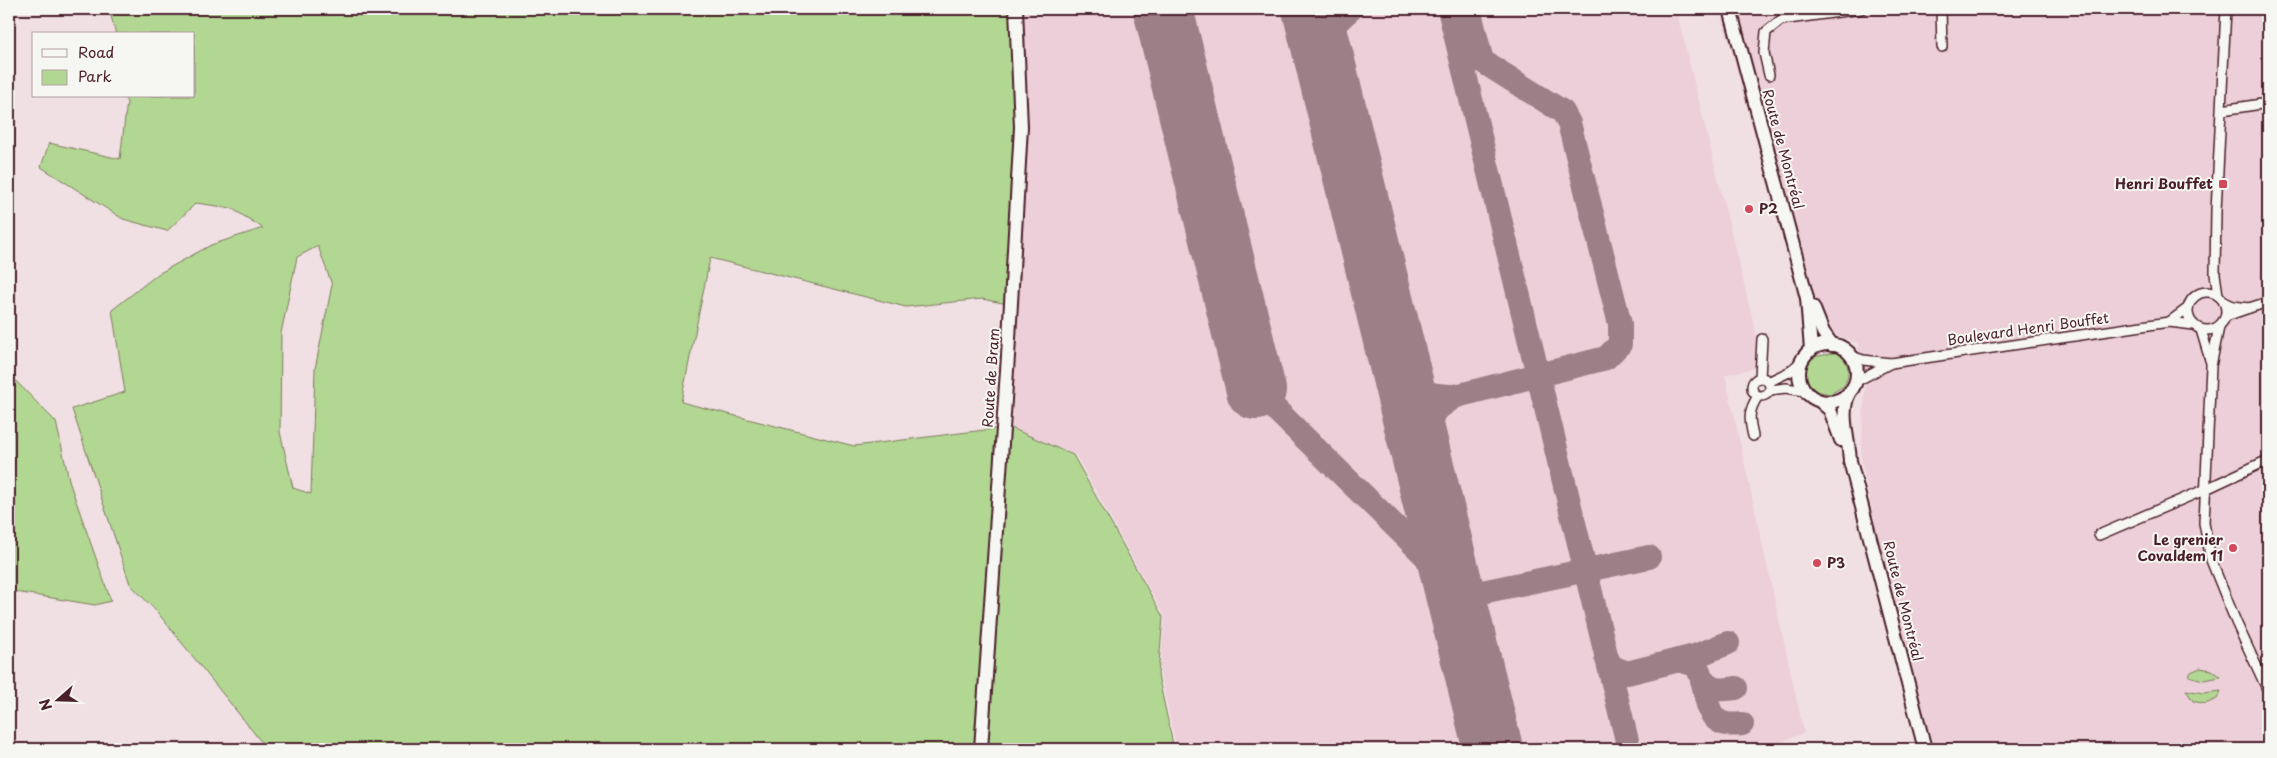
<svg xmlns="http://www.w3.org/2000/svg" width="2277" height="758" font-family="'Playpen Sans',sans-serif">
<style>
.built{fill:#eccfd8}
.green{fill:#b2d792;stroke:#7e7b5e;fill-rule:evenodd}
.lines{fill:none;stroke-linecap:round;stroke-linejoin:round}
.taxiway{stroke:#9d7f87;stroke-width:24}
.runway{stroke:#9d7f87;stroke-width:60}
.street-casing{stroke:#4a1f2b;stroke-width:12}
.secondary-casing{stroke:#4a1f2b;stroke-width:16}
.street{stroke:#f6f6f2;stroke-width:9}
.secondary{stroke:#f6f6f2;stroke-width:12}
.poi-dot{fill:#d1495b;stroke:#f6f6f2;stroke-width:2}
.labels{text-anchor:middle;stroke-width:4;stroke-linejoin:round;paint-order:stroke}
.street-label{font-size:14px;fill:#4a1f2b;stroke:#f6f6f2}
.poi-label{font-size:14px;font-weight:bold;fill:#4a1f2b;stroke:#f6f6f2;text-anchor:end}
</style>
<rect width="100%" height="100%" fill="#f0dfe3"/>
<filter id="ink" filterUnits="userSpaceOnUse"><feTurbulence type="fractalNoise" baseFrequency=".02" numOctaves="2"/><feDisplacementMap in="SourceGraphic" scale="10" xChannelSelector="R" yChannelSelector="G"/><feConvolveMatrix kernelMatrix="1 2 1 2 8 2 1 2 1" color-interpolation-filters="sRGB"/></filter>
<g filter="url(#ink)">
<g class="built">
<polygon points="1020,9 1676,9 1764,366 1725,375 1804,733 1761,749 1177,749 1160,672 1165,617 1076,455 1012,428 1018,306"/>
<polygon points="1720,9 2268,9 2268,749 1933,749 1885,572 1861,458 1865,389 1858,343 1803,324 1789,258"/>
</g>
<g class="green">
<path d="M109 9H1020L1018 306 982 299 906 307 710 258 681 402 854 446 1009 427 1073 455 1163 617 1158 675 1174 749H267L158 613 130 584 72 409 125 392 112 310 158 274 211 245 263 228 231 208 196 203 167 231 123 219 41 167 49 143 120 159 127 102 123 96H194V34H116ZM318 246 332 285 315 369 311 494 293 488 280 432 281 333 297 257Z"/>
<polygon points="15,113 14,156 9,209 9,118"/>
<path d="M1838 352C1849 361 1851 373 1844 386L1830 394 1815 391 1805 378 1804 368 1809 358Z"/>
<polygon points="9,374 56,422 70,484 111,601 95,605 9,591"/>
<polygon points="2200,668 2212,670 2221,677 2203,680 2189,676 2191,672"/>
<polygon points="2186,690 2203,693 2221,691 2217,699 2205,704 2193,701"/>
</g>
<g class="lines">
<g class="taxiway">
<polyline points="1449,9 1629,749"/>
<path d="M1324 59C1326 36 1333 23 1351 9"/>
<path d="M1399 365C1414 392 1426 396 1456 396L1606 358 1620 344V324L1569 123 1563 112 1482 61 1469 9"/>
<polyline points="1256,390 1452,582 1465,591 1482,592 1649,557"/>
<path d="M1420 452C1422 421 1430 412 1456 396"/>
<polyline points="1462,622 1467,602 1482,592"/>
<polyline points="1606,657 1612,667 1627,673 1695,656 1728,643"/>
<path d="M1678 660 1696 665C1712 691 1698 730 1742 724"/>
<path d="M1702 679C1712 692 1721 690 1736 688"/>
</g>
<g class="runway">
<polyline points="1163,9 1256,390"/>
<polyline points="1312,9 1493,749"/>
</g>
<defs>
<g id="street">
<polyline points="1941,9 1942,47"/>
<polyline points="1769,75 1764,53 1766,32 1781,20 1861,9"/>
<polyline points="2222,110 2268,103"/>
<circle cx="2207" cy="311" r="19"/>
<polyline points="2218,295 2215,274 2216,211 2226,9"/>
<polyline points="2224,302 2233,306 2249,308 2226,316"/>
<polyline points="2249,308 2268,302"/>
<polyline points="2169,322 2188,308"/>
<polyline points="2219,327 2211,366 2204,523 2211,560 2236,622 2268,691"/>
<polyline points="2201,330 2211,363"/>
<polyline points="1851,356 1863,360 1891,363 2169,322 2194,325"/>
<circle cx="1761" cy="387" r="9"/>
<polyline points="1760,378 1762,339"/>
<polyline points="1768,382 1789,372 1802,361"/>
<polyline points="1855,382 1891,363"/>
<polyline points="1770,390 1786,388 1805,391"/>
<path d="M1753 436C1749 419 1748 411 1758 396"/>
<polyline points="2099,535 2204,490 2268,460"/>
</g>
<g id="secondary">
<polyline points="1730,9 1807,298 1811,350"/>
<polyline points="1813,307 1823,332 1832,345"/>
<circle cx="1828" cy="373" r="29"/>
<path d="M1849 393C1839 414 1849 439 1850 461L1925 749"/>
<polyline points="1820,401 1830,410 1841,440"/>
<polyline points="981,749 1008,356 1021,127 1016,9"/>
</g>
</defs>
<use href="#street" class="street-casing"/>
<use href="#secondary" class="secondary-casing"/>
<use href="#street" class="street"/>
<use href="#secondary" class="secondary"/>
</g>
</g>
<g class="poi-dot">
<rect x="2218" y="179" width="10" height="10" rx="2.5"/>
<circle cx="1749" cy="209" r="5"/>
<circle cx="2233" cy="548" r="5"/>
<circle cx="1817" cy="563" r="5"/>
</g>
<g class="labels">
<g class="street-label">
<text transform="translate(1783 149) rotate(75)" y="5">Route de Montréal</text>
<text transform="translate(2028 329) rotate(-8)" y="5">Boulevard Henri Bouffet</text>
<text transform="translate(991 378) rotate(-86)" y="5">Route de Bram</text>
<text transform="translate(1903 601) rotate(76)" y="5">Route de Montréal</text>
</g>
<g class="poi-label">
<text x="2213" y="189">Henri Bouffet</text>
<text x="1759" y="214" text-anchor="start">P2</text>
<text x="2223" y="545">Le grenier<tspan x="2223" dy="16">Covaldem 11</tspan></text>
<text x="1827" y="568" text-anchor="start">P3</text>
</g>
</g>
<rect width="2277" height="758" fill="none" stroke="#f6f6f2" stroke-width="30"/>
<rect x="15" y="15" width="2247" height="728" fill="none" stroke="#4a1f2b" stroke-width="2" filter="url(#ink)"/>
<rect x="32" y="32" width="162" height="65" fill="#f6f6f2" stroke="#b1a0a2"/>
<rect x="42" y="49" width="25" height="8" fill="#f6f6f2" stroke="#b1a0a2"/>
<text x="78" y="58" font-size="15" fill="#4a1f2b">Road</text>
<rect x="42" y="70" width="25" height="15" fill="#b2d792" stroke="#b1a0a2"/>
<text x="78" y="82" font-size="15" fill="#4a1f2b">Park</text>
<g transform="translate(58 700) rotate(250)" stroke="#f6f6f2" stroke-width="4" paint-order="stroke">
<path d="M0-4L9 19L0 12L-9 19Z" fill="#4a1f2b"/>
<text y="-8" font-size="14" font-weight="bold" text-anchor="middle" fill="#4a1f2b">N</text>
</g>
</svg>
